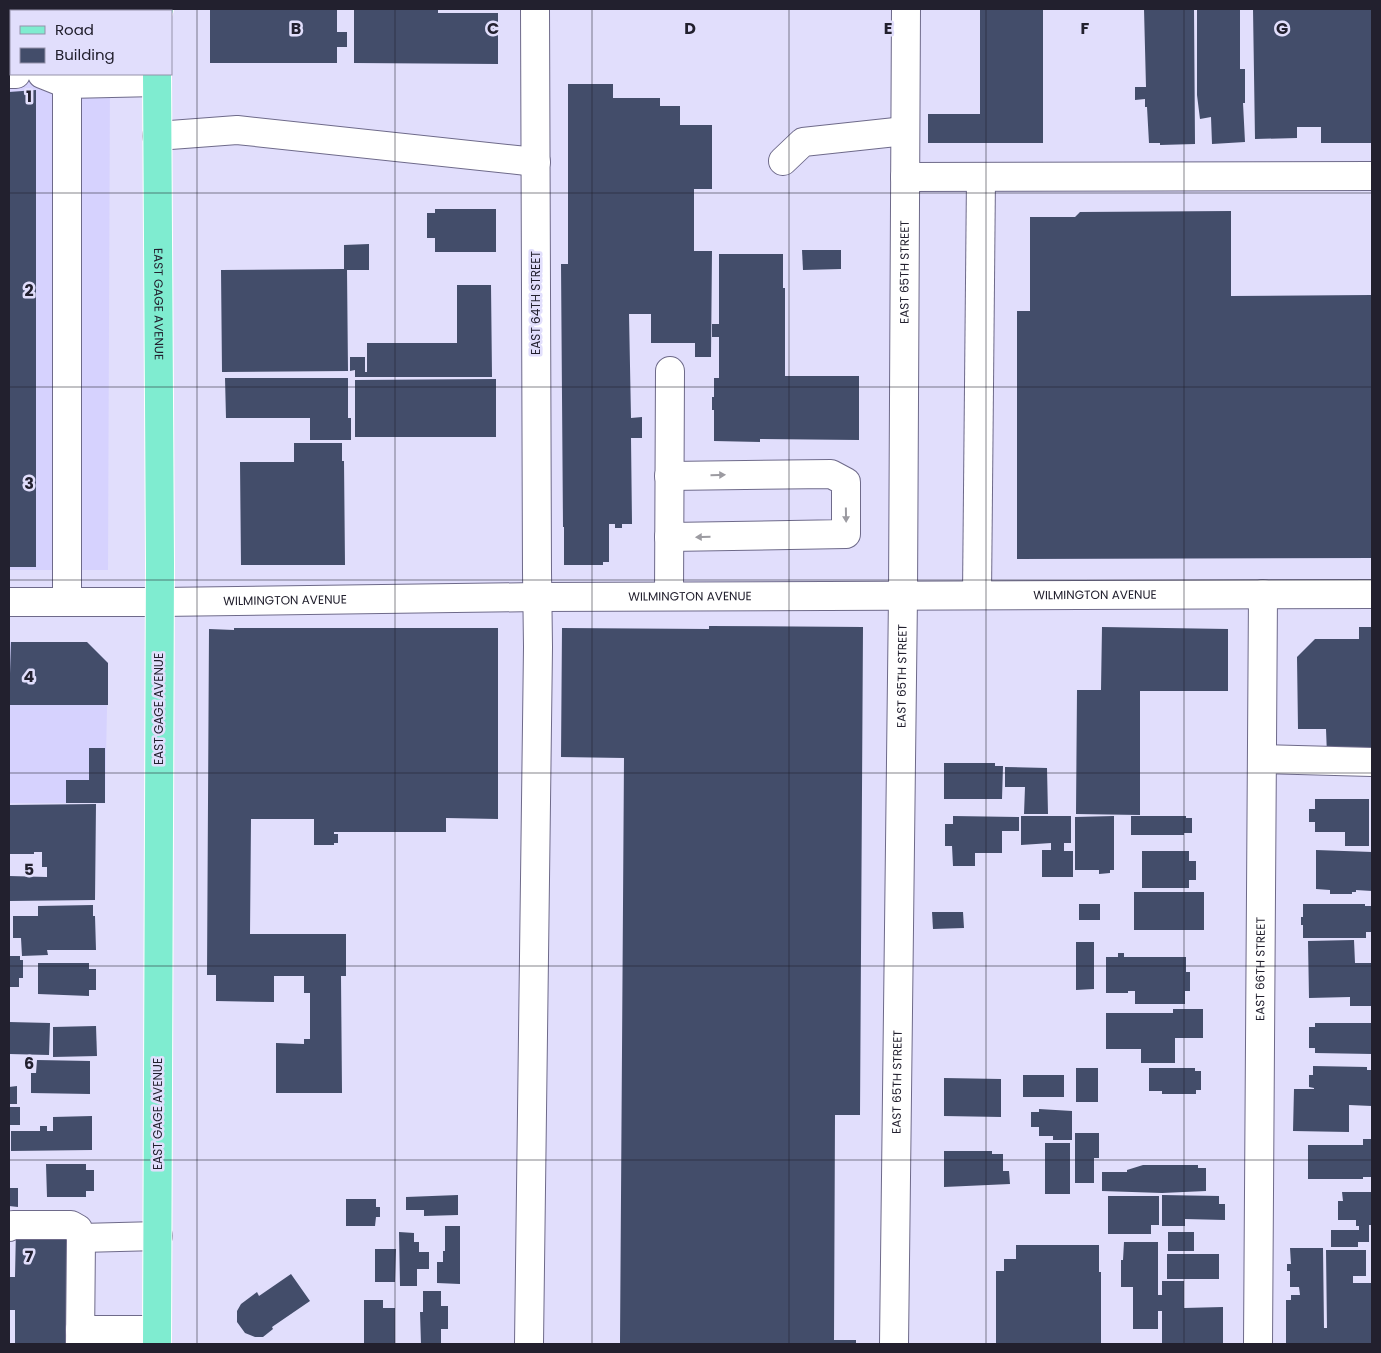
<svg xmlns="http://www.w3.org/2000/svg" width="1381" height="1353" font-family="Poppins,sans-serif">
<style>
.built{fill:#d6d2fe}
.building{fill:#434d6a}
.lines{fill:none;stroke-linecap:round;stroke-linejoin:round}
.minor-casing{stroke:#6e6a8a;stroke-width:30}
.major-casing{stroke:#fff;stroke-width:30}
.minor{stroke:#fff;stroke-width:28}
.major{stroke:#7fecd0;stroke-width:28}
.oneway{fill:#9c9ba1}
.grid{fill:none;stroke:#22202e;stroke-width:1;stroke-opacity:0.55}
.labels{text-anchor:middle;stroke-width:5;stroke-linejoin:round;paint-order:stroke}
.street-label{font-size:12px;fill:#22202e;stroke:#e1defc}
.grid-label{font-size:16px;text-anchor:middle;font-weight:bold;fill:#22202e;stroke:#e1defc;stroke-width:5;stroke-linejoin:round;paint-order:stroke}
</style>
<rect width="100%" height="100%" fill="#e1defc"/>
<g class="built">
<polygon points="9,9 110,9 110,11 11,11 11,74 110,74 108,570 9,570"/>
<polygon points="9,642 87,642 108,663 105,803 9,803"/>
</g>
<g class="building">
<polygon points="210,9 337,9 337,32 347,32 347,47 337,47 337,63 210,63"/>
<polygon points="354,9 438,9 438,13 498,13 498,64 354,63"/>
<polygon points="980,9 1043,9 1043,143 928,143 928,114 980,114"/>
<polygon points="1144,9 1194,9 1195,144 1160,145 1160,143 1149,143 1147,107 1145,107 1145,99 1135,100 1135,87 1146,87"/>
<polygon points="1197,9 1240,9 1240,69 1245,69 1245,103 1243,103 1245,142 1212,144 1211,117 1200,119 1197,95"/>
<polygon points="1253,9 1372,9 1372,143 1321,143 1321,127 1297,127 1297,138 1255,139"/>
<polygon points="568,84 613,84 613,98 660,98 660,106 680,106 680,125 712,125 712,189 694,189 694,251 712,251 711,357 695,357 695,343 651,343 651,314 629,314 631,418 642,417 642,438 631,438 632,524 622,524 622,528 615,528 615,524 609,524 609,562 603,562 603,565 564,565 564,527 563,527 561,264 568,264"/>
<polygon points="36,90 36,567 9,567 9,92"/>
<polygon points="435,209 496,209 496,252 435,252 435,238 427,238 427,213 435,213"/>
<polygon points="1231,211 1231,296 1372,295 1372,558 1017,559 1017,311 1030,311 1030,217 1075,217 1080,212"/>
<polygon points="369,244 369,270 347,270 348,371 222,372 221,270 344,269 344,245"/>
<polygon points="802,250 841,250 841,269 803,270"/>
<polygon points="719,254 783,254 783,288 785,288 785,376 859,376 859,440 760,439 760,442 714,441 714,410 712,410 712,397 714,397 714,378 719,378 719,337 712,337 712,324 719,324"/>
<polygon points="457,285 491,285 492,377 355,377 355,370 350,371 350,357 365,357 365,372 367,372 367,343 457,343"/>
<polygon points="225,378 348,378 348,418 351,418 351,440 310,440 310,418 226,418"/>
<polygon points="496,379 496,437 355,437 355,380"/>
<polygon points="294,443 342,443 342,461 344,461 345,565 241,565 240,462 294,462"/>
<polygon points="709,626 863,627 860,1115 835,1115 834,1340 856,1340 856,1344 620,1344 624,758 561,757 562,628 709,629"/>
<polygon points="1102,627 1228,629 1228,691 1140,691 1140,815 1076,814 1077,690 1101,690"/>
<polygon points="1359,627 1372,627 1372,754 1327,755 1326,729 1298,729 1297,657 1315,639 1359,639"/>
<polygon points="234,628 498,628 498,819 446,818 446,832 334,832 334,834 338,834 338,843 334,843 334,845 314,845 314,819 251,819 250,934 346,934 346,976 341,976 342,1093 276,1093 276,1043 304,1044 304,1039 310,1039 310,993 304,993 304,976 274,976 274,1002 216,1001 216,975 207,975 209,629 234,630"/>
<polygon points="11,642 87,642 108,663 108,705 9,705"/>
<polygon points="89,748 105,748 105,803 66,803 66,780 89,780"/>
<polygon points="944,763 995,763 995,766 1003,766 1002,799 944,799"/>
<polygon points="1005,767 1047,768 1048,814 1024,814 1025,787 1005,787"/>
<polygon points="1315,799 1369,799 1369,846 1345,846 1345,832 1315,832 1315,822 1309,822 1309,809 1315,809"/>
<polygon points="96,804 95,900 9,901 9,876 47,877 47,867 42,867 42,852 34,852 34,854 9,854 9,805"/>
<polygon points="953,816 1019,817 1019,831 1002,831 1002,853 975,853 975,866 953,866 952,846 945,846 945,824 953,824"/>
<polygon points="1021,816 1071,816 1071,843 1064,843 1064,851 1073,851 1073,877 1042,877 1042,850 1051,850 1051,843 1021,845"/>
<polygon points="1114,816 1114,870 1110,870 1110,873 1099,874 1099,870 1075,870 1075,817"/>
<polygon points="1131,816 1186,816 1186,818 1192,818 1192,833 1184,833 1184,835 1131,835"/>
<polygon points="1316,850 1372,852 1372,891 1356,890 1356,892 1352,892 1352,894 1330,894 1330,890 1316,889"/>
<polygon points="1142,851 1189,851 1189,861 1196,861 1196,880 1189,880 1189,888 1142,888"/>
<rect x="1134" y="892" width="70" height="38"/>
<rect x="1079" y="904" width="21" height="16"/>
<polygon points="1303,904 1365,904 1365,906 1372,906 1372,932 1366,932 1366,938 1303,938 1303,925 1301,925 1301,917 1303,917"/>
<polygon points="93,905 93,916 95,916 96,950 47,950 48,955 22,956 21,938 13,938 13,916 38,916 38,906"/>
<polygon points="932,912 963,912 964,928 933,929"/>
<polygon points="1354,940 1355,963 1372,963 1372,1006 1350,1006 1350,997 1309,998 1308,941"/>
<polygon points="1076,942 1094,942 1094,989 1076,990"/>
<polygon points="1118,953 1124,953 1124,957 1186,957 1186,972 1190,972 1190,991 1185,991 1185,1004 1135,1004 1135,991 1128,991 1128,993 1106,993 1106,957 1118,957"/>
<polygon points="9,956 20,956 20,960 23,960 23,978 19,978 19,987 9,987"/>
<polygon points="38,963 89,963 89,969 96,969 96,990 89,990 89,996 38,994"/>
<polygon points="1173,1009 1203,1009 1203,1038 1175,1038 1175,1063 1141,1063 1141,1049 1106,1049 1106,1013 1173,1013"/>
<polygon points="9,1022 50,1023 49,1055 9,1054"/>
<polygon points="1315,1023 1372,1023 1372,1054 1315,1053 1315,1048 1309,1048 1309,1027 1315,1027"/>
<polygon points="96,1026 97,1056 53,1057 53,1027"/>
<polygon points="37,1060 90,1061 90,1094 31,1093 31,1073 36,1073"/>
<polygon points="1313,1066 1367,1067 1367,1070 1372,1070 1372,1106 1349,1105 1349,1132 1293,1131 1294,1089 1314,1089 1314,1088 1309,1087 1309,1075 1313,1075"/>
<rect x="1076" y="1068" width="22" height="34"/>
<polygon points="1149,1068 1195,1068 1195,1071 1201,1071 1201,1090 1196,1090 1196,1094 1162,1094 1162,1091 1149,1091"/>
<rect x="1023" y="1075" width="41" height="22"/>
<polygon points="944,1078 1001,1079 1001,1117 944,1116"/>
<polygon points="17,1086 17,1104 9,1104 9,1087"/>
<rect x="9" y="1107" width="11" height="18"/>
<polygon points="1039,1109 1072,1111 1072,1140 1053,1140 1053,1136 1039,1136 1039,1127 1031,1127 1031,1112 1039,1112"/>
<polygon points="92,1116 92,1150 11,1151 11,1131 40,1131 40,1126 47,1126 47,1131 53,1131 53,1117"/>
<polygon points="1075,1133 1099,1133 1099,1158 1094,1158 1094,1183 1075,1183"/>
<polygon points="1363,1139 1372,1139 1372,1177 1363,1177 1363,1179 1308,1179 1308,1145 1363,1145"/>
<rect x="1045" y="1143" width="25" height="51"/>
<polygon points="944,1151 992,1151 992,1154 1003,1154 1003,1171 1009,1171 1010,1184 944,1187"/>
<polygon points="46,1164 86,1164 86,1170 94,1170 94,1191 86,1191 86,1197 47,1197"/>
<polygon points="1143,1165 1198,1165 1198,1168 1206,1168 1206,1191 1162,1193 1102,1191 1102,1172 1127,1172 1127,1170"/>
<polygon points="9,1188 18,1188 18,1207 9,1206"/>
<polygon points="1342,1192 1372,1192 1372,1225 1369,1225 1369,1242 1358,1242 1358,1247 1331,1247 1331,1230 1359,1230 1359,1226 1356,1226 1356,1220 1338,1220 1338,1201 1343,1201"/>
<polygon points="458,1195 458,1215 424,1216 424,1210 406,1210 406,1197"/>
<polygon points="1162,1195 1219,1196 1219,1204 1225,1204 1225,1220 1185,1219 1185,1226 1162,1226"/>
<polygon points="1108,1196 1159,1196 1159,1225 1151,1225 1151,1234 1108,1234"/>
<polygon points="346,1199 376,1199 376,1207 380,1207 380,1217 376,1217 375,1226 346,1226"/>
<polygon points="445,1226 460,1226 460,1284 437,1283 437,1262 443,1262 443,1251 445,1251"/>
<polygon points="16,1229 67,1229 66,1344 15,1344 15,1310 9,1310 9,1277 15,1277"/>
<polygon points="399,1232 414,1233 414,1242 419,1242 419,1252 429,1252 429,1269 417,1269 417,1286 400,1286"/>
<rect x="1168" y="1232" width="26" height="19"/>
<polygon points="1124,1242 1158,1242 1158,1295 1162,1295 1162,1311 1158,1311 1158,1329 1133,1329 1133,1287 1121,1287 1121,1260 1123,1260"/>
<polygon points="1016,1245 1099,1245 1099,1272 1101,1272 1101,1344 996,1344 996,1271 1004,1271 1004,1259 1016,1259"/>
<polygon points="1290,1248 1323,1248 1324,1328 1327,1328 1326,1250 1366,1250 1366,1276 1353,1276 1353,1283 1372,1283 1372,1344 1286,1344 1286,1300 1291,1300 1291,1295 1300,1295 1299,1287 1290,1287 1290,1271 1287,1271 1287,1264 1291,1264"/>
<polygon points="375,1249 396,1249 395,1282 375,1282"/>
<rect x="1167" y="1254" width="52" height="25"/>
<polygon points="291,1274 310,1301 272,1327 273,1329 263,1337 255,1337 245,1333 237,1322 237,1311 241,1304 257,1292 259,1296"/>
<polygon points="1162,1281 1184,1281 1184,1308 1223,1307 1223,1344 1162,1344"/>
<polygon points="423,1291 441,1291 441,1306 448,1306 448,1329 441,1329 441,1344 421,1344 420,1312 423,1312"/>
<polygon points="364,1300 383,1300 383,1308 395,1308 395,1344 364,1344"/>
</g>
<g class="lines">
<defs>
<g id="minor">
<polyline points="31,11 42,9"/>
<polyline points="9,16 11,15"/>
<polyline points="9,74 16,74"/>
<polyline points="42,74 67,84"/>
<polyline points="157,136 237,130 536,162"/>
<polyline points="783,161 803,142 905,131"/>
<polyline points="905,177 1372,176"/>
<polyline points="669,537 846,534 846,482 831,474 669,476"/>
<polyline points="977,595 981,177"/>
<polyline points="669,596 670,371"/>
<path id="s1" d="M9 602H160L537 597 1372 594"/>
<polyline points="67,602 67,84 157,82"/>
<polyline points="1262,759 1372,762"/>
<polyline points="9,1227 13,1225 71,1225 78,1229 81,1238 158,1236"/>
<polyline points="80,1330 157,1330"/>
<polyline points="80,1344 81,1238"/>
<polyline points="529,1344 538,647 537,572 535,9"/>
<path id="s2" d="M894 1344 903 595 906 9"/>
<path id="s3" d="M1258 1344 1263 594"/>
</g>
<g id="major">
<polyline points="158,11 159,9"/>
<path id="s4" d="M157 74 160 563 157 1344"/>
</g>
</defs>
<use href="#minor" class="minor-casing"/>
<use href="#major" class="major-casing"/>
<use href="#minor" class="minor"/>
<use href="#major" class="major"/>
</g>
<defs><path id="oneway-solid" d="M-6-.8H1V-3.2L6.5 0L1 3.2V.8H-6Z" transform="scale(1.25)"/></defs>
<g class="oneway">
<use href="#oneway-solid" transform="translate(718 475) rotate(-1)"/>
<use href="#oneway-solid" transform="translate(846 515) rotate(89)"/>
<use href="#oneway-solid" transform="translate(703 537) rotate(179)"/>
</g>
<path class="grid" d="M197 9V1344M395 9V1344M592 9V1344M789 9V1344M986 9V1344M1184 9V1344M9 193H1372M9 387H1372M9 580H1372M9 773H1372M9 966H1372M9 1160H1372"/>
<g class="labels">
<g class="street-label">
<text dy="4" stroke="none"><textPath href="#s2" startOffset="1072">EAST 65TH STREET</textPath></text>
<text transform="translate(536 303) rotate(-90)" y="4">EAST 64TH STREET</text>
<text dy="4" stroke="none"><textPath href="#s4" startOffset="230">EAST GAGE AVENUE</textPath></text>
<text dy="4" stroke="none"><textPath href="#s1" startOffset="1086">WILMINGTON AVENUE</textPath></text>
<text dy="4" stroke="none"><textPath href="#s1" startOffset="681">WILMINGTON AVENUE</textPath></text>
<text dy="4" stroke="none"><textPath href="#s1" startOffset="276">WILMINGTON AVENUE</textPath></text>
<text dy="4" stroke="none"><textPath href="#s2" startOffset="668">EAST 65TH STREET</textPath></text>
<text transform="translate(159 709) rotate(-90)" y="4">EAST GAGE AVENUE</text>
<text dy="4" stroke="none"><textPath href="#s3" startOffset="375">EAST 66TH STREET</textPath></text>
<text dy="4" stroke="none"><textPath href="#s2" startOffset="262">EAST 65TH STREET</textPath></text>
<text transform="translate(158 1114) rotate(-90)" y="4">EAST GAGE AVENUE</text>
</g>
</g>
<g class="grid-label">
<text x="296" y="34">B</text>
<text x="493" y="34">C</text>
<text x="690" y="34">D</text>
<text x="888" y="34">E</text>
<text x="1085" y="34">F</text>
<text x="1282" y="34">G</text>
<text x="29" y="102">1</text>
<text x="29" y="296">2</text>
<text x="29" y="489">3</text>
<text x="29" y="682">4</text>
<text x="29" y="875">5</text>
<text x="29" y="1069">6</text>
<text x="29" y="1262">7</text>
</g>
<rect width="1381" height="1353" fill="none" stroke="#22202e" stroke-width="20"/>
<rect x="10" y="10" width="162" height="65" fill="#e1defc" stroke="#9592aa"/>
<rect x="20" y="26" width="25" height="8" fill="#7fecd0" stroke="#9592aa"/>
<text x="55" y="35" font-size="15" fill="#22202e">Road</text>
<rect x="20" y="48" width="25" height="15" fill="#434d6a" stroke="#9592aa"/>
<text x="55" y="60" font-size="15" fill="#22202e">Building</text>
</svg>
